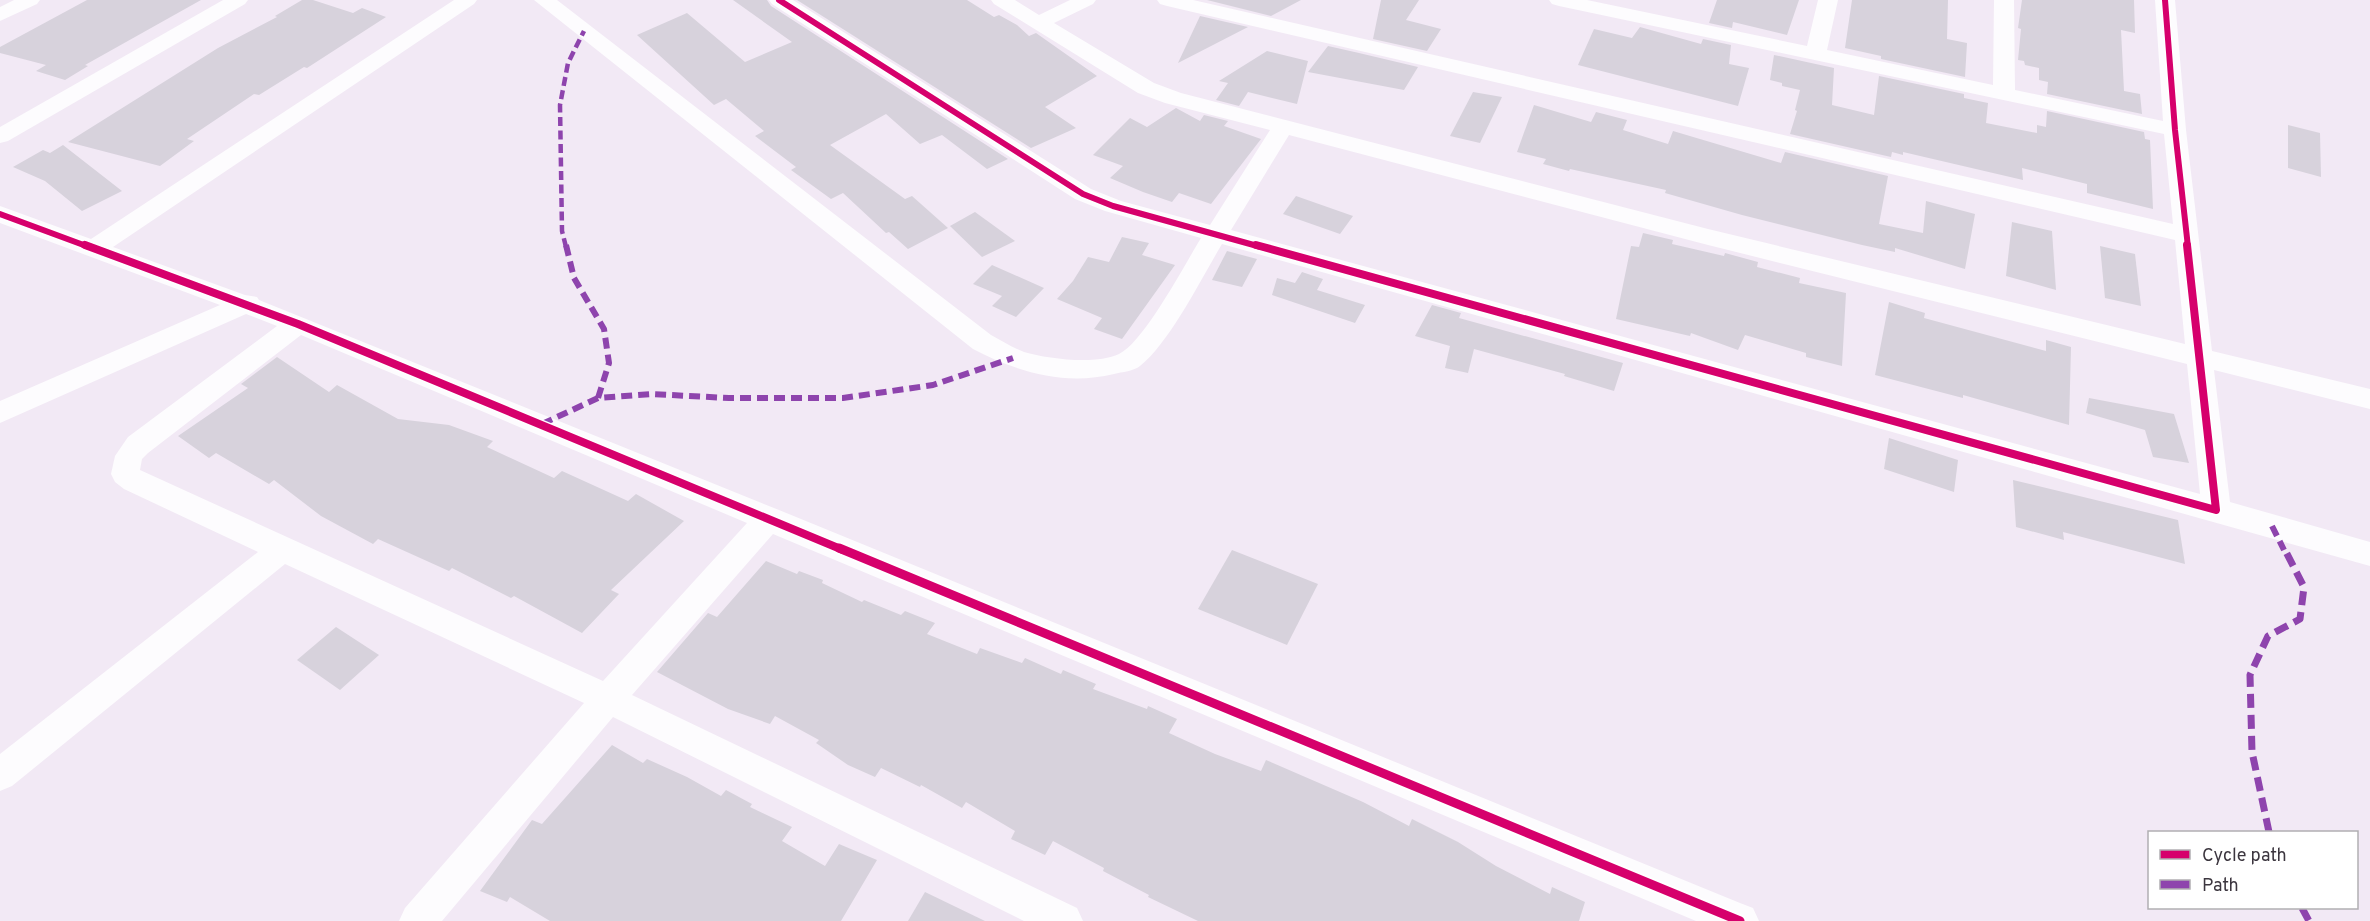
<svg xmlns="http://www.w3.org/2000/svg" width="2370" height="921" font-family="Overpass,sans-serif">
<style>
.building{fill:#d7d2dc}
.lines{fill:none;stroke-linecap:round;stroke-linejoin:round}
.street{fill:#fdfcfe;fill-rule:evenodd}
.quiet-far2{stroke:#8e44ad;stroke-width:4.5;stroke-dasharray:9 4.5;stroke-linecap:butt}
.quiet-far1{stroke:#8e44ad;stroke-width:6;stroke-dasharray:11 6;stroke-linecap:butt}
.quiet{stroke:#8e44ad;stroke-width:7;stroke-dasharray:14 7;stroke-linecap:butt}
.cycleway-far2-casing{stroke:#fff;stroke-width:9}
.cycleway-far1-casing{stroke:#fff;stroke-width:11}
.cycleway-casing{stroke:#fff;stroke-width:13}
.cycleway-far2{stroke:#d6006c;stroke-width:6}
.cycleway-far1{stroke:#d6006c;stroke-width:8}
.cycleway{stroke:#d6006c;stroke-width:9}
</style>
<rect width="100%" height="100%" fill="#f2e9f5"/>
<g class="building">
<polygon points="87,0 201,0 85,65 88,66 65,80 36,71 46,65 0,53 0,47"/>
<polygon points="302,0 313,0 353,13 362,8 386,17 307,68 304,67 259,95 254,94 187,139 194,141 160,166 68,142 218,48 277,17 275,16"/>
<polygon points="733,0 767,0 771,6 1008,159 987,169 942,135 920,144 886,114 830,145 905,199 912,196 948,228 908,249 889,232 886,233 843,193 831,199 791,170 796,167 755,136 764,131 726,99 714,105 637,35 687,13 745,62 792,42"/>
<polygon points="797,0 967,0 994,17 999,15 1017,25 1029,36 1036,33 1097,76 1045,107 1076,128 1031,148"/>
<polygon points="1207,0 1301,0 1271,16"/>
<polygon points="1381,0 1419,0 1406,20 1441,29 1427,51 1373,39"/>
<polygon points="1717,0 1799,0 1787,35 1733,22 1732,28 1709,23"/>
<polygon points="1852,0 1948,0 1947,39 1967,43 1965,77 1881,59 1881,56 1845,48"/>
<polygon points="2022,0 2134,0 2135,33 2121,30 2124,91 2140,94 2142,114 2047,94 2048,82 2039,80 2039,68 2025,65 2024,61 2018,60 2021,29 2018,28"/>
<polygon points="1200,16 1248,27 1178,63"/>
<polygon points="1640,27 1701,44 1703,39 1731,45 1729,64 1749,68 1738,106 1578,65 1594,29 1632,38"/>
<polygon points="1328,46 1359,53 1418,67 1404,90 1308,72"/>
<polygon points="1267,51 1308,61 1297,104 1248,92 1239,106 1216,100 1228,83 1219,81"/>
<polygon points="1774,55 1834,68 1832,105 1874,115 1879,76 1964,94 1964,98 1988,103 1986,123 2037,133 2037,125 2046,127 2047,111 2144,132 2145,139 2150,140 2153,209 2087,193 2087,184 2022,168 2023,180 1903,152 1903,155 1892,152 1891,157 1790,134 1797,111 1795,110 1800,90 1782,86 1782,83 1770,80"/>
<polygon points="1473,92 1502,97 1480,143 1450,136"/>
<polygon points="1534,105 1591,122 1596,112 1627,120 1623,130 1668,144 1673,131 1781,163 1785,152 1888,176 1879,224 1923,233 1926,201 1975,214 1965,269 1895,248 1895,252 1862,245 1742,215 1665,193 1666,190 1570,169 1569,171 1543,164 1546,159 1517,152"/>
<polygon points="1176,108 1200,121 1204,115 1228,121 1224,126 1261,139 1211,204 1179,193 1172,202 1143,192 1110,178 1123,166 1093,155 1130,118 1147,127"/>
<polygon points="2288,125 2320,133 2321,177 2288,168"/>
<polygon points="63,145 122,191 82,211 45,181 13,167 43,150 50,153"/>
<polygon points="1296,196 1353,216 1340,234 1283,214"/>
<polygon points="975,212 1015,241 982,257 950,226"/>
<polygon points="2012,222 2052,231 2056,290 2006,276"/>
<polygon points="1643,233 1673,240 1672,244 1724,256 1725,253 1758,262 1757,267 1800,278 1799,283 1846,293 1842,366 1806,357 1806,353 1745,335 1738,350 1691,333 1690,336 1616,319 1631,246 1639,247"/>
<polygon points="1122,237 1149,243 1142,255 1175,265 1122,339 1094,329 1102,318 1057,299 1073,281 1088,257 1109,262"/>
<polygon points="2100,246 2135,254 2141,306 2105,298"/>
<polygon points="1227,251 1257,259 1242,287 1212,280"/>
<polygon points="992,265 1044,288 1016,317 992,306 1002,296 973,284"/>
<polygon points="1302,272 1323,279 1317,290 1365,305 1355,323 1272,295 1277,278 1295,283"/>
<polygon points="1889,302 1925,313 1924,318 2046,351 2046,340 2071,347 2069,425 1963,395 1963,398 1875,375"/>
<polygon points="1432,305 1461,313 1459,318 1623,363 1614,391 1564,376 1565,374 1474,349 1468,373 1445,368 1450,346 1415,336"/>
<polygon points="277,357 329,392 337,385 398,419 449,425 493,441 487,447 554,478 562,471 628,501 636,494 684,521 611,590 619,594 582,633 514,596 511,598 452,568 449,571 378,539 373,544 321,516 274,480 269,484 216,453 209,458 178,436 248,388 241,384"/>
<polygon points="2089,398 2174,414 2189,463 2153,457 2145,430 2086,413"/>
<polygon points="1889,438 1958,460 1954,492 1884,469"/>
<polygon points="2013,480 2178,520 2185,564 2063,532 2064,540 2016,527"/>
<polygon points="1232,550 1318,584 1287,645 1198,609"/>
<polygon points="766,561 797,574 799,571 823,580 822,583 862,602 864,600 901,615 905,611 935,623 927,634 977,654 980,648 1022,663 1025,658 1061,674 1063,670 1096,684 1093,689 1147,709 1148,706 1177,719 1169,733 1215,754 1261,771 1266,760 1363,802 1409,826 1412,819 1458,842 1496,866 1550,894 1552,887 1585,902 1579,921 1198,921 1148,897 1149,895 1103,871 1104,868 1053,841 1045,855 1011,839 1015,831 966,802 962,808 921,785 920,787 881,768 875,777 848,765 816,743 819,740 775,716 770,724 728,709 657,672 708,613 717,617"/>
<polygon points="336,627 379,655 340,690 297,660"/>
<polygon points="612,745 643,763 647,759 687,777 721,796 726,790 752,804 750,807 792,827 782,841 825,866 839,844 877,860 841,921 550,921 510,897 507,902 480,891 532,820 542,824"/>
<polygon points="925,892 985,921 908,921"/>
</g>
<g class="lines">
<g class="street">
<polygon points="14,0 40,0 37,4 0,21 0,7"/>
<polygon points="223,0 248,0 245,4 8,141 0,143 0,127"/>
<path d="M454 0H477L474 4 113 247 245 295 257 297 259 300 779 510 1740 903 1753 908 1759 921H1696L773 534 632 695 1077 908 1083 921H1024L613 717 442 921H399L405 908 584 703 285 564 12 786 0 791V754L258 552 124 489 115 482 111 474 115 456 128 437 277 326 246 314 0 423V401L220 305 0 223V206L91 239ZM301 335 747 523 603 681 140 470 142 459 148 453Z"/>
<path d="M534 0H557L991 335C1002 341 1013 348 1024 352 1048 359 1096 365 1119 354 1144 342 1185 264 1201 238L1105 211 1075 199 772 4 769 0H793L1091 189 1121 201 1210 225 1270 130 1165 103 1138 93 994 4 991 0H1015L1039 15 1070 0H1096L1093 4 1054 23 1154 83 1181 93 1708 229 2185 344 2175 240 1167 6 1160 4 1157 0H1193L2173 224 2164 134 1559 6 1552 4 1549 0H1587L1807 46 1818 0H1838L1827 50 1993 85 1994 0H2014L2015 90 2163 121 2155 0H2175L2186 130 2212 351 2370 389V409L2214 370 2230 502 2370 542V566L1222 244C1201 279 1170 342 1140 366 1134 371 1122 372 1114 374 1064 386 1017 372 973 349ZM1289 135 1708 245 2187 364 2200 494 1231 230Z"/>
</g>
<polyline class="quiet-far2" points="566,247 562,231 560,105 568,63 584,31"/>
<g class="quiet-far1">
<polyline points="566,245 574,278 604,329 609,363 598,398"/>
<polyline points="542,424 598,398 651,394 729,398 843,398 933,385 1013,358"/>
<polyline points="2272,526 2284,550"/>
</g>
<g class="quiet">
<polyline points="2269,832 2252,752 2250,675 2268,636 2300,619 2304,587 2284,548"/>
<polyline points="2302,908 2309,921"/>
</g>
<defs>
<g id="cycleway-far2">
<polyline points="779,0 1083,194 1113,206 1261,247"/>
<polyline points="2165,0 2175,130 2188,247"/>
<polyline points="0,214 89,247"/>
</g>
<g id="cycleway-far1">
<polyline points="85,245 298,324 843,550"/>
<polyline points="1256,245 2216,510 2187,245"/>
</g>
<polyline id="cycleway" points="839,548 1740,921"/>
</defs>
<use href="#cycleway-far2" class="cycleway-far2-casing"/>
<use href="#cycleway-far1" class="cycleway-far1-casing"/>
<use href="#cycleway" class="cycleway-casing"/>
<use href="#cycleway-far2" class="cycleway-far2"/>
<use href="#cycleway-far1" class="cycleway-far1"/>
<use href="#cycleway" class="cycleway"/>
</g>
<rect x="2148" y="831" width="210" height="78" fill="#ffffff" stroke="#b1afb2" stroke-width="1.5"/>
<rect x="2160" y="850" width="30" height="9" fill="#d6006c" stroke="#b1afb2" stroke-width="1.5"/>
<text x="2202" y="861" font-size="18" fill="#3c363f">Cycle path</text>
<rect x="2160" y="880" width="30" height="9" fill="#8e44ad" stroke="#b1afb2" stroke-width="1.5"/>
<text x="2202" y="891" font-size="18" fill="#3c363f">Path</text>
</svg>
